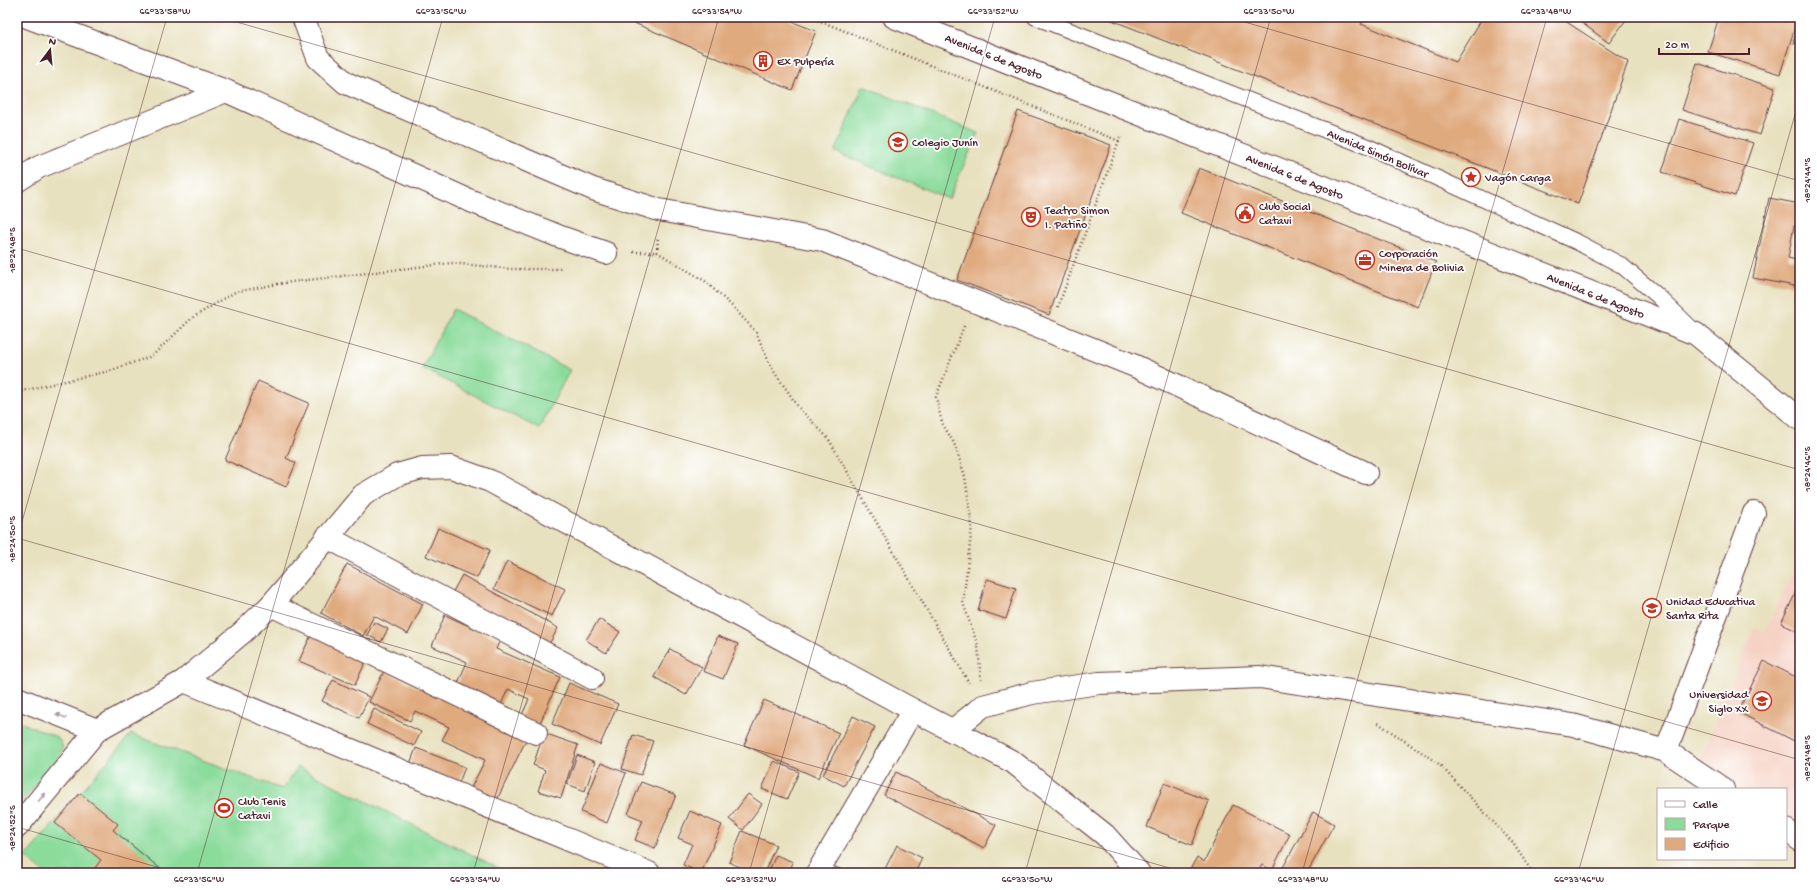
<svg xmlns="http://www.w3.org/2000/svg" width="1817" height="890" font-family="'Gochi Hand',sans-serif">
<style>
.built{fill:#f6d2c4}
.green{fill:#8bdb9b;stroke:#6a7d63}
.building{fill:#e0aa7f}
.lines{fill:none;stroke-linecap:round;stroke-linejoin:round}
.lane-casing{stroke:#623c41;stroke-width:17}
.street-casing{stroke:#623c41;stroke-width:24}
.secondary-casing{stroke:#623c41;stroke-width:24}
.path{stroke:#623c41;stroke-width:2.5;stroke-dasharray:1 3;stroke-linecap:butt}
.lane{stroke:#fff;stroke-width:15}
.street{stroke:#fff;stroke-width:22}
.secondary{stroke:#fff;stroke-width:22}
.oneway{fill:#ae9aa0}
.ticks{fill:none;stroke:#4a1f2b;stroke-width:1;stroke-opacity:0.45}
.labels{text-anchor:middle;stroke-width:3.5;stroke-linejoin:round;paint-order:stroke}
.street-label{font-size:12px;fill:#4a1f2b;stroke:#fff}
.poi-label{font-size:12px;fill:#4a1f2b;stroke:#fff;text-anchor:start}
.neatline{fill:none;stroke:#4a1f2b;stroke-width:1.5}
.ticks-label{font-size:10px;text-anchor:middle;fill:#4a1f2b}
</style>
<rect width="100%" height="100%" fill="#fff"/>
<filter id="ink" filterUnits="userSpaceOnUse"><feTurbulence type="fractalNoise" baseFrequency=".025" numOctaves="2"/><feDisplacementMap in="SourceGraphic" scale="8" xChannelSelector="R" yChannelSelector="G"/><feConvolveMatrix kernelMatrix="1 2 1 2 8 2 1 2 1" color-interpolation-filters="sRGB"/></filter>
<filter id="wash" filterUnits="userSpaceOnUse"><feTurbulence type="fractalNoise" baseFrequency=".012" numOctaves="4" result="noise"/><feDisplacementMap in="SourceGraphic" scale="16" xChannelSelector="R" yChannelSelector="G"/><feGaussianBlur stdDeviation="0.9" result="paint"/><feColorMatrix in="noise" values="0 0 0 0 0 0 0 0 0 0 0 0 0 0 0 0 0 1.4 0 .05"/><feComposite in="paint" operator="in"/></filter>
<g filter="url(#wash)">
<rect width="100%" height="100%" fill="#e8e1bf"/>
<polygon class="built" points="1800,555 1800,823 1786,816 1786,789 1734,789 1696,770 1754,627 1765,632"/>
<g class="green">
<polygon points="863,86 978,133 949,199 835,152"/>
<polygon points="453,309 570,370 539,429 422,368"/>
<polygon points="17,721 57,737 63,746 59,758 17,807"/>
<polygon points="131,734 282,789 298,767 508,873 45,873 25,857"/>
</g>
<g id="blocks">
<g class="building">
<polygon points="620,17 780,17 816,31 792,90"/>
<polygon points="1104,17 1366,17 1361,24 1456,62 1483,17 1559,17 1628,62 1578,204"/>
<polygon points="1574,17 1628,17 1609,43"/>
<polygon points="1719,17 1784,17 1797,21 1780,74 1708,52"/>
<polygon points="1799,25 1800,25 1800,45 1793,43"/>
<polygon points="1697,63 1775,88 1760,135 1682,110"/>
<polygon points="1018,111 1111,145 1049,315 957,280"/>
<polygon points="1679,119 1753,143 1735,196 1662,172"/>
<polygon points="1199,168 1436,262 1418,307 1181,213"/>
<polygon points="1769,198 1800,204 1800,227 1794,226 1788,258 1800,261 1800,287 1753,278"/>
<polygon points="258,381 309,403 286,458 296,463 286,487 225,460"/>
<polygon points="438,528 490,550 477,578 426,556"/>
<polygon points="507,561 565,589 552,616 494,589"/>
<polygon points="347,564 423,604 408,634 374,616 363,636 321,613"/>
<polygon points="462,575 558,628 546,650 450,597"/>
<polygon points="987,579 1016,588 1006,619 978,610"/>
<polygon points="1800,584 1800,633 1781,623"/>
<polygon points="445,615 500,640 496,649 560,677 537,730 519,722 529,699 508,689 499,709 455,690 467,662 432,646"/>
<polygon points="599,619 620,632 606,653 586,640"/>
<polygon points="374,622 388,629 381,642 367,635"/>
<polygon points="313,631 368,656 355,685 299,661"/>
<polygon points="718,636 738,644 723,679 703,671"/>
<polygon points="670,649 702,667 686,695 654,677"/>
<polygon points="1764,661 1800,679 1800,744 1738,712"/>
<polygon points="384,671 526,740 495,804 469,792 485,760 442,740 449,727 415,711 410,721 369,702"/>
<polygon points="333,680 369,697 359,718 322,701"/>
<polygon points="569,683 618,704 600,745 552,724"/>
<polygon points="764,700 839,733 818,778 744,745"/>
<polygon points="374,709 421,732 414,746 367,724"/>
<polygon points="853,716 875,727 844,786 823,775"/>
<polygon points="544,733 578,745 561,798 538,791 545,770 533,765"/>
<polygon points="633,735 653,741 641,775 622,769"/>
<polygon points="416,748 465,767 457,788 408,769"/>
<polygon points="577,755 595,762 585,791 567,784"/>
<polygon points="774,761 799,772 787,799 762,789"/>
<polygon points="601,763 626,773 607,823 581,812"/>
<polygon points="896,772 996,825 984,848 884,795"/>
<polygon points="641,782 676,795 655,848 635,840 643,820 628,814"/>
<polygon points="1164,783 1209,801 1192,845 1147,827"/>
<polygon points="80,793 118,824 113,830 162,870 160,873 91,873 101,860 55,823"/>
<polygon points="748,794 762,804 743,830 729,819"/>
<polygon points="1233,805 1290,834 1272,870 1262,865 1257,873 1188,873 1197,857 1204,862"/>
<polygon points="690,811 722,825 701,873 683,865 692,844 678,838"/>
<polygon points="1313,812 1334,824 1307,873 1280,873"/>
<polygon points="742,831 776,845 764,873 738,873 740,867 729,862"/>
<polygon points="897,845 922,858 915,873 883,873"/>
<polygon points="776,855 793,862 789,873 768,873"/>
<polygon points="828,864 849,873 824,873"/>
</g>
</g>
</g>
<g filter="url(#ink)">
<use href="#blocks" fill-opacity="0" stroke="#623c41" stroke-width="1"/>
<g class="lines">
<defs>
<polyline id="lane" points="1035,17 1371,148 1577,242 1621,265 1658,296 1691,328"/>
<g id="street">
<polyline points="27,17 226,91 466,199 558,236 606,253"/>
<polyline points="303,17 318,58 346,83 593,189 659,210 822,240 1135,366 1366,473"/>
<polyline points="894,17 1696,334 1800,419"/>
<polyline points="17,181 39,167 226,91"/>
<polyline points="327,537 592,678"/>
<polyline points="271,605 536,733"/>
<polyline points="184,681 649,873"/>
<polyline points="97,730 184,681 243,632 271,605 363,495 397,475 422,468 451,467 490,481 913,710 1013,762 1105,835 1139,873"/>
<polyline points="952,731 983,706 1032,693 1099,683 1260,677 1573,725 1666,751 1723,789"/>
<polyline points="1666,751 1754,513"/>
<polyline points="1786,830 1800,840"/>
<polyline points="817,873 913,710"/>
</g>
<polyline id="secondary" points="17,698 97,730 17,827"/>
</defs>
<use href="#lane" class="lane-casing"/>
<use href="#street" class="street-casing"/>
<use href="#secondary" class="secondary-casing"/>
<g class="path">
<polyline points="810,17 1119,141"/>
<polyline points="633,252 657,252 705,281 733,307 756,332 771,367 799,408 828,438 969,683"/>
<polyline points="657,252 658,237"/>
<polyline points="1058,307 1121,135"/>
<polyline points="964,326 936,397 942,423 954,443 965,476 972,526 963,603 978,646 981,680"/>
<polyline points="17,392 109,371 152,356 192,318 235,292 283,283 451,263 512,269 558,269 562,266"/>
<polyline points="1378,723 1439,764 1512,842 1533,873"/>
</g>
<use href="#lane" class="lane"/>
<use href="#street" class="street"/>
<use href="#secondary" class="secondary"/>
</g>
<defs><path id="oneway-solid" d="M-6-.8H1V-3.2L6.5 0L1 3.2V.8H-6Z"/></defs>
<g class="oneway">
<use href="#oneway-solid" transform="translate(61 716) rotate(-158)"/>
<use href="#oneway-solid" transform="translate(42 797) rotate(-50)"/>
</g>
</g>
<path class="ticks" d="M219 17 1800 470M1227 17 1800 181M17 248 1800 760M17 538 1187 873M17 539 167 17M17 827 178 873M197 873 443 17M473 873 719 17M749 873 995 17M1025 873 1271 17M1302 873 1547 17M1578 873 1800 97"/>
<defs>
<symbol id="building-ring" viewBox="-11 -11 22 22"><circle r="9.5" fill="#fff" stroke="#c8321e" stroke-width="1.5"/><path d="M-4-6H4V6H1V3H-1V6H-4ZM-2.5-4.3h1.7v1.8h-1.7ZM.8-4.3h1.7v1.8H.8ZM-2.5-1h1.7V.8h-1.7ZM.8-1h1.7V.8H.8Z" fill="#c8321e"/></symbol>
<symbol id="school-ring" viewBox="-11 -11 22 22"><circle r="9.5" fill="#fff" stroke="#c8321e" stroke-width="1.5"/><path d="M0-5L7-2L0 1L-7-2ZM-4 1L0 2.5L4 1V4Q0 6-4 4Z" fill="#c8321e"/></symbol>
<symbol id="sight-ring" viewBox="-11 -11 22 22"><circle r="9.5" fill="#fff" stroke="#c8321e" stroke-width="1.5"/><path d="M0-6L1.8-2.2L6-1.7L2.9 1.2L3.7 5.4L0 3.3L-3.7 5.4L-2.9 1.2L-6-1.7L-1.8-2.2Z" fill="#c8321e"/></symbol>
<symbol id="civic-ring" viewBox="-11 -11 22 22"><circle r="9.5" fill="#fff" stroke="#c8321e" stroke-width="1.5"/><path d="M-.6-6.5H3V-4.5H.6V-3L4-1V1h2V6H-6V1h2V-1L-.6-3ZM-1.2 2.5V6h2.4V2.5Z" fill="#c8321e"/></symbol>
<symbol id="theatre-ring" viewBox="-11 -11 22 22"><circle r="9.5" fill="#fff" stroke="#c8321e" stroke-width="1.5"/><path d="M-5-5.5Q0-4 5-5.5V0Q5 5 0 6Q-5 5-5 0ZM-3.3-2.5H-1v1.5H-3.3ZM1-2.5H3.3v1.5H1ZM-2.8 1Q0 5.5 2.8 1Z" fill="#c8321e"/></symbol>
<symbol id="office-ring" viewBox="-11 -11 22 22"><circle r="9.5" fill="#fff" stroke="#c8321e" stroke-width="1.5"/><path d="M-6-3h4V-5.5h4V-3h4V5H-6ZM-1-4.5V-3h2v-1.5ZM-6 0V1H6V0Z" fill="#c8321e"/></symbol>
<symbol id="university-ring" viewBox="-11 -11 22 22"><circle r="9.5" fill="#fff" stroke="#c8321e" stroke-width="1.5"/><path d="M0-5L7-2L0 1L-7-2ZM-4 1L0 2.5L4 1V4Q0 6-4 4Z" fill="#c8321e"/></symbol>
<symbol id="stadium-ring" viewBox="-11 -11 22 22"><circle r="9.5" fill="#fff" stroke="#c8321e" stroke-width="1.5"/><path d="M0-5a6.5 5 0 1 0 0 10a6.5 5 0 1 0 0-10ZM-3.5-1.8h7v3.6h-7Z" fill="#c8321e"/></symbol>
</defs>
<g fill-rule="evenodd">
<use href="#building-ring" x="752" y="50" width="22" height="22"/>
<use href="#school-ring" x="887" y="131" width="22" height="22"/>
<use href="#sight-ring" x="1460" y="166" width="22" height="22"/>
<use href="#civic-ring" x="1234" y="202" width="22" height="22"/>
<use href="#theatre-ring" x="1020" y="206" width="22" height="22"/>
<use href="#office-ring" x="1354" y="249" width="22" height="22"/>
<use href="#school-ring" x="1641" y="597" width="22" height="22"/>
<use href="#university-ring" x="1751" y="690" width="22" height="22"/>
<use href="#stadium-ring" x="213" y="797" width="22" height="22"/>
</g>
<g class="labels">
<g class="street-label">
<text transform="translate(994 56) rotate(22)" y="4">Avenida 6 de Agosto</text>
<text transform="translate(1378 153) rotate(23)" y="4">Avenida Simón Bolívar</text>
<text transform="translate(1295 176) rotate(22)" y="4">Avenida 6 de Agosto</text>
<text transform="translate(1596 295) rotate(22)" y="4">Avenida 6 de Agosto</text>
</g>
<g class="poi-label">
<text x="777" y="65">Ex Pulpería</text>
<text x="912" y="146">Colegio Junín</text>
<text x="1485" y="181">Vagón Carga</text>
<text x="1259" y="210">Club Social<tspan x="1259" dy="14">Catavi</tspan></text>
<text x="1045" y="214">Teatro Simon<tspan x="1045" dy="14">I. Patiño</tspan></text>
<text x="1379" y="257">Corporación<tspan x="1379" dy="14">Minera de Bolivia</tspan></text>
<text x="1666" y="605">Unidad Educativa<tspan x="1666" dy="14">Santa Rita</tspan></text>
<text x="1748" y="698" text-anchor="end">Universidad<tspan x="1748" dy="14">Siglo XX</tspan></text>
<text x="238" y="805">Club Tenis<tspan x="238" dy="14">Catavi</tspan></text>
</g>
</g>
<rect width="1817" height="890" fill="none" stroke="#fff" stroke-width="44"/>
<rect x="1657" y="788" width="130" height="72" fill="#ffffff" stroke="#b7a5aa"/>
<rect x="1665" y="801" width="20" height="6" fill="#ffffff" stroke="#b7a5aa"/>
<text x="1693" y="808" font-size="12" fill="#4a1f2b">Calle</text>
<rect x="1665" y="818" width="20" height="12" fill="#8bdb9b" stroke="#b7a5aa"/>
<text x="1693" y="828" font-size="12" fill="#4a1f2b">Parque</text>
<rect x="1665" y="838" width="20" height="12" fill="#e0aa7f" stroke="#b7a5aa"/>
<text x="1693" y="848" font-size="12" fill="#4a1f2b">Edificio</text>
<g transform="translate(50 50) rotate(16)" stroke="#ffffff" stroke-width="3" paint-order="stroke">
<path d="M0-3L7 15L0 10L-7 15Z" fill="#4a1f2b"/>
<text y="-6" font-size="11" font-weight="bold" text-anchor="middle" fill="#4a1f2b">N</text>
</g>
<path d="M1659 48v6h90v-6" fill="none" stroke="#4a1f2b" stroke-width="2"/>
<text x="1665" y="48" font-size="12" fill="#4a1f2b" stroke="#ffffff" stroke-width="3" paint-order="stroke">20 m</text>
<rect x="22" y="22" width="1773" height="846" class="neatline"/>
<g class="ticks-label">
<text x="165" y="14">66°33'58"W</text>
<text x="441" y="14">66°33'56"W</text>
<text x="717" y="14">66°33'54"W</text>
<text x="993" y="14">66°33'52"W</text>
<text x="1269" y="14">66°33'50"W</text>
<text x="1546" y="14">66°33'48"W</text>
<text transform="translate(1806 180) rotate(-90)" y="4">18°24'44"S</text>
<text transform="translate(11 250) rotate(-90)" y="4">18°24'48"S</text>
<text transform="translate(1806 469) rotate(-90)" y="4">18°24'46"S</text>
<text transform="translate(11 539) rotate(-90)" y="4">18°24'50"S</text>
<text transform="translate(1806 758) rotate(-90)" y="4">18°24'48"S</text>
<text transform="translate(11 828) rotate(-90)" y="4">18°24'52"S</text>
<text x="199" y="882">66°33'56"W</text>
<text x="475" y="882">66°33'54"W</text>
<text x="751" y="882">66°33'52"W</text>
<text x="1027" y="882">66°33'50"W</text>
<text x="1303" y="882">66°33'48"W</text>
<text x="1579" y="882">66°33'46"W</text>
</g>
</svg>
